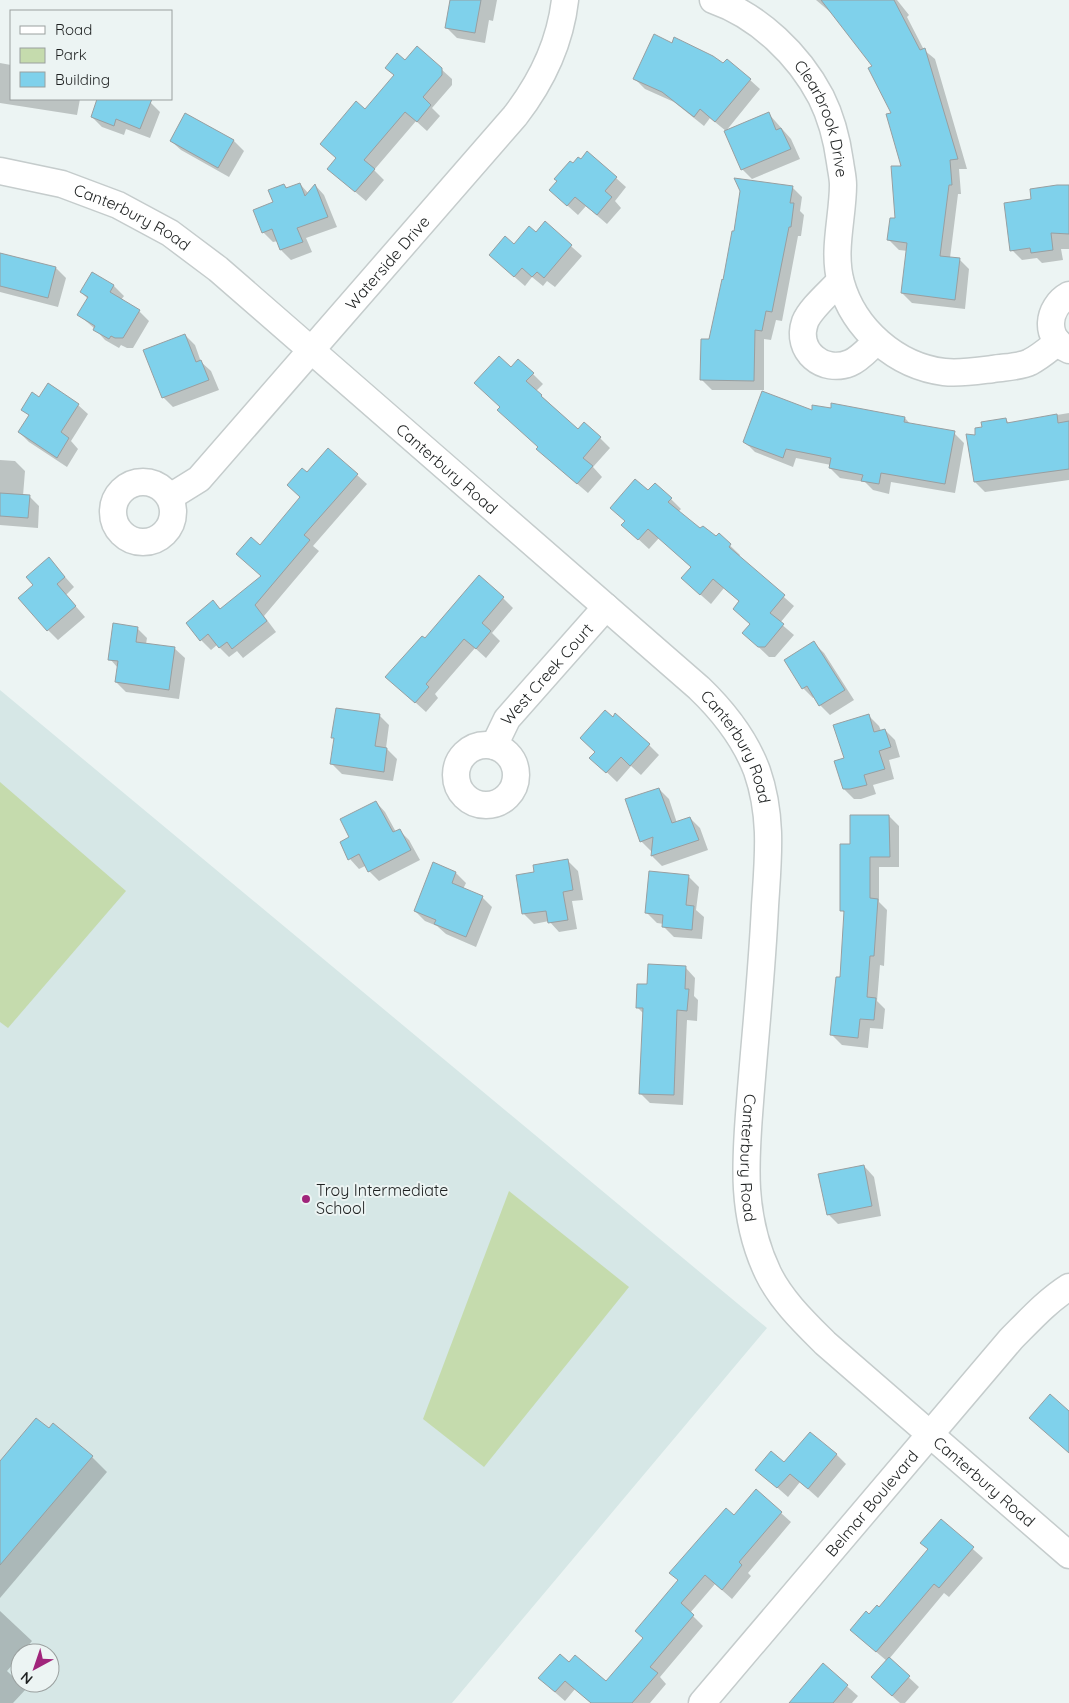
<svg xmlns="http://www.w3.org/2000/svg" width="1069" height="1703" font-family="Quicksand,sans-serif">
<style>
.built{fill:#d6e7e6;fill-rule:evenodd}
.green{fill:#c5dbad}
.shadow{fill:#0003}
.building{fill:#7fd1eb;stroke:#989fa1}
.lines{fill:none;stroke-linecap:round;stroke-linejoin:round}
.minor-casing{stroke:#c5cccc;stroke-width:29}
.minor{stroke:#fff;stroke-width:26}
.poi-dot{fill:#a0257b;stroke:#ecf4f3;stroke-width:2}
.labels{text-anchor:middle;stroke-width:4;stroke-linejoin:round;paint-order:stroke}
.street-label{font-size:16px;fill:#1e2121;stroke:#ecf4f3}
.poi-label{font-size:16px;fill:#1e2121;stroke:#ecf4f3;text-anchor:start}
</style>
<rect width="100%" height="100%" fill="#ecf4f3"/>
<path class="built" d="M0 690 767 1328 452 1703H0ZM20 1653H50V1683H20Z"/>
<g class="green">
<polygon points="0,782 126,891 8,1028 0,1022"/>
<polygon points="509,1191 629,1287 484,1467 423,1419"/>
</g>
<g class="shadow">
<polygon points="451,0 497,0 493,21 489,20 485,43 457,38 447,28"/>
<polygon points="816,0 897,0 909,15 907,17 924,50 935,59 967,169 959,169 961,194 958,194 950,258 959,259 969,269 965,309 912,303 902,293 908,251 899,250 889,240 896,220 903,167 892,114 874,66 835,16"/>
<polygon points="405,62 441,69 452,79 452,85 432,108 440,116 427,131 416,121 374,170 384,180 366,201 339,178 337,159 365,111 395,76 386,67"/>
<polygon points="0,63 11,65 11,99 80,99 77,115 0,103"/>
<polygon points="723,65 750,80 760,89 726,131 768,113 791,139 800,159 752,179 742,169 726,131 710,118 704,126 674,102 645,89 635,79"/>
<polygon points="99,99 141,99 150,102 160,112 150,138 126,129 124,135 102,127 92,117"/>
<polygon points="186,114 234,141 244,151 229,177 181,150 171,141"/>
<polygon points="616,178 626,187 615,201 621,208 607,224 586,206 578,215 550,190"/>
<polygon points="300,184 308,193 315,185 324,195 337,227 306,238 312,252 291,260 281,250 278,241 273,242 263,232 274,203 284,185 288,189"/>
<polygon points="1069,186 1069,249 1061,249 1063,260 1042,263 1037,258 1022,260 1012,250 1033,200"/>
<polygon points="792,187 802,197 800,211 804,215 801,236 798,236 782,321 776,320 771,340 764,339 764,390 712,390 702,380 710,341"/>
<polygon points="545,223 582,256 555,287 547,281 543,286 532,277 525,286 501,265 514,245 537,233"/>
<polygon points="0,257 56,268 66,278 58,307 0,292"/>
<polygon points="92,273 114,286 124,296 121,300 139,311 149,321 133,348 127,348 121,345 119,348 105,340 95,329 79,315 88,299 81,292"/>
<polygon points="185,335 195,345 201,362 211,371 219,390 173,407 163,397"/>
<polygon points="511,369 533,374 543,384 536,391 578,430 600,438 610,448 593,467 602,477 588,493 548,459 539,447"/>
<polygon points="39,398 78,405 88,414 71,441 78,449 67,467 29,442 19,432 30,416 23,410"/>
<polygon points="813,411 905,418 911,425 954,433 964,443 955,493 891,482 889,494 873,490 865,482 840,478 830,468 831,465 796,458 793,467 755,452 745,442"/>
<polygon points="1069,413 1069,480 985,492 975,482 977,437 1006,420 1009,423"/>
<polygon points="0,460 15,461 25,471 23,496 29,496 39,506 38,528 0,525"/>
<polygon points="357,475 367,484 313,546 319,551 264,616 276,632 243,658 237,651 229,657 217,645 211,650 201,640 221,610 262,576 260,547 301,498"/>
<polygon points="648,492 671,499 681,509 678,512 700,530 716,538 719,535 740,555 739,557 794,606 780,623 794,635 775,657 769,657 744,633 751,625 740,602 724,588 711,604 693,588 692,568 659,538 649,549 623,525"/>
<polygon points="58,569 74,587 66,595 85,617 58,640 48,630"/>
<polygon points="503,598 513,608 492,633 500,641 486,658 475,648 435,694 438,698 426,712 387,677 425,640"/>
<polygon points="137,628 147,638 146,644 174,648 185,658 179,699 126,692 116,682 118,668 110,659"/>
<polygon points="814,643 824,653 854,700 830,715 820,705 815,697 813,698 803,688"/>
<polygon points="379,715 389,725 386,748 397,759 393,781 342,774 332,764 335,740 333,737"/>
<polygon points="869,716 879,726 881,731 885,730 895,740 900,757 889,760 894,779 873,785 876,794 861,799 854,799 844,789 845,759"/>
<polygon points="649,745 659,755 641,775 631,766 617,782 591,757"/>
<polygon points="659,789 669,799 677,823 690,818 700,828 708,850 662,866 652,856 653,850 651,851 641,841"/>
<polygon points="376,802 385,812 396,832 399,830 409,840 420,860 379,881 369,871 367,865 359,869 350,859"/>
<polygon points="889,816 899,826 899,867 879,867 879,902 887,910 884,966 880,965 877,1001 885,1009 883,1029 870,1028 868,1048 842,1045 832,1035 841,979 845,914 842,910 851,846"/>
<polygon points="568,861 578,871 583,900 572,901 577,929 559,932 549,921 534,924 524,914 517,876 535,873"/>
<polygon points="434,864 456,873 466,883 463,889 482,897 492,907 476,947 446,934 437,926 425,921 415,911"/>
<polygon points="689,877 699,887 696,910 704,917 702,939 674,937 664,927 664,924 657,923 647,913"/>
<polygon points="685,967 695,978 694,996 698,1000 697,1021 687,1020 683,1105 650,1103 640,1093 644,1014 637,1007 648,986"/>
<polygon points="864,1166 874,1177 881,1216 838,1224 828,1214"/>
<polygon points="836,1454 846,1464 818,1498 800,1482 788,1497 757,1470"/>
<polygon points="92,1457 107,1472 0,1598 0,1463"/>
<polygon points="781,1513 791,1522 748,1573 751,1576 732,1599 715,1584 690,1613 703,1626 660,1677 666,1684 650,1703 591,1703 575,1689 565,1701 550,1688 569,1663 606,1683 644,1638 734,1517"/>
<polygon points="941,1521 983,1558 949,1597 944,1593 889,1659 919,1687 905,1703 900,1703 882,1687 887,1661 862,1640 870,1615 879,1609 929,1549"/>
<polygon points="0,1611 32,1641 22,1653 20,1653 20,1656 7,1671 26,1689 13,1703 0,1703"/>
<polygon points="823,1665 858,1696 852,1703 791,1703"/>
</g>
<g class="building">
<polygon points="450,0 481,0 475,33 445,28"/>
<polygon points="821,0 894,0 920,50 925,48 958,159 950,160 952,185 949,185 940,256 960,258 955,300 901,293 907,243 887,240 890,218 895,218 891,166 901,166 886,114 891,113 868,68 872,66"/>
<polygon points="654,34 672,43 674,37 713,56 723,63 727,59 751,79 715,122 700,109 694,117 662,92 633,79"/>
<polygon points="417,46 442,68 442,75 423,97 431,105 417,122 405,112 364,160 375,169 355,192 327,169 336,158 320,144 356,101 365,109 394,75 385,68 397,53 405,60"/>
<polygon points="97,99 152,99 140,129 116,119 114,126 91,117"/>
<polygon points="769,112 776,130 781,128 791,149 741,170 724,131"/>
<polygon points="185,113 234,140 218,168 170,141"/>
<polygon points="587,151 617,177 605,191 612,197 597,215 575,197 567,206 549,190 557,181 554,179 570,161 573,163 578,157 581,159"/>
<polygon points="734,178 793,186 790,203 794,203 791,227 789,227 772,312 766,311 762,331 755,330 754,381 700,380 701,339 709,339 722,279 723,280 732,231 734,231 740,191"/>
<polygon points="300,183 305,196 315,184 328,217 297,228 303,242 280,250 272,229 262,233 253,210 273,202 268,190 284,184 286,188"/>
<polygon points="1057,185 1069,185 1069,234 1051,233 1053,250 1031,253 1030,248 1010,251 1004,203 1031,199 1030,189"/>
<polygon points="545,221 572,245 544,278 537,272 532,277 522,268 514,277 489,255 505,236 514,244 529,226 536,232"/>
<polygon points="0,253 56,267 48,298 0,286"/>
<polygon points="92,272 114,285 110,292 140,310 123,338 115,338 111,336 109,339 93,330 95,326 77,315 88,297 80,292"/>
<polygon points="185,334 196,362 201,360 209,380 162,398 143,350"/>
<polygon points="499,356 511,367 518,359 534,373 526,381 542,395 541,396 578,429 584,422 601,437 583,458 593,466 577,484 536,449 538,447 497,410 500,407 474,383"/>
<polygon points="48,383 79,404 61,432 69,438 57,458 18,432 29,415 21,410 32,392 39,397"/>
<polygon points="762,391 812,410 812,405 831,408 831,403 905,417 904,422 955,431 945,484 881,473 879,484 861,481 863,475 829,468 831,458 786,449 783,458 748,445 743,442"/>
<polygon points="1057,414 1058,423 1069,421 1069,469 974,482 966,434 975,435 975,428 982,427 981,422 1006,418 1007,423"/>
<polygon points="328,448 358,474 304,535 310,540 255,605 267,621 232,649 227,642 219,648 208,634 200,641 186,623 213,600 220,609 261,576 236,554 251,537 260,545 300,497 287,485 302,468 307,472"/>
<polygon points="635,479 648,490 655,483 672,498 668,502 700,528 703,526 716,536 719,533 731,544 729,547 785,595 770,613 784,624 765,647 758,647 742,633 750,624 733,609 739,601 713,579 700,595 681,578 691,567 648,529 638,540 621,525 625,521 610,508"/>
<polygon points="0,493 30,495 28,518 0,516"/>
<polygon points="49,557 65,577 57,584 76,606 47,631 18,598 33,585 26,577"/>
<polygon points="479,575 504,597 482,623 491,631 476,649 464,639 426,684 429,687 415,703 385,677 422,636 425,638"/>
<polygon points="113,623 138,627 136,642 175,647 169,690 115,682 118,661 108,660"/>
<polygon points="814,641 845,690 819,706 807,686 802,689 784,660"/>
<polygon points="336,708 380,714 375,746 387,748 384,772 330,764 334,738 331,738"/>
<polygon points="605,710 613,717 615,713 650,744 630,766 621,757 606,773 589,758 595,752 580,738"/>
<polygon points="869,714 874,732 885,729 891,747 879,751 885,769 864,775 867,785 850,789 843,789 834,761 844,758 833,725"/>
<polygon points="659,788 672,823 690,817 699,840 651,856 653,837 640,842 625,799"/>
<polygon points="376,801 393,832 400,829 411,850 368,872 359,854 348,860 340,842 349,837 340,819"/>
<polygon points="850,815 889,815 890,857 870,857 870,898 878,899 874,956 870,956 867,997 876,998 874,1020 860,1019 858,1038 830,1035 836,977 840,977 844,911 840,911 840,844 850,844"/>
<polygon points="568,859 573,890 563,892 568,920 548,923 546,911 522,914 516,875 534,872 533,865"/>
<polygon points="433,862 456,872 452,883 483,896 466,937 434,924 436,920 414,911"/>
<polygon points="649,871 689,875 686,905 694,906 692,930 662,927 663,915 645,913"/>
<polygon points="648,964 686,966 685,989 689,989 687,1011 677,1010 674,1095 639,1094 643,1008 636,1008 637,984 647,984"/>
<polygon points="864,1165 872,1206 827,1215 818,1174"/>
<polygon points="1050,1394 1069,1411 1069,1453 1029,1418"/>
<polygon points="36,1418 49,1428 53,1423 93,1456 0,1565 0,1461"/>
<polygon points="810,1432 837,1454 808,1489 790,1474 777,1488 755,1470 771,1451 784,1462"/>
<polygon points="756,1489 782,1512 739,1562 742,1565 722,1590 705,1575 681,1603 694,1615 650,1667 658,1673 632,1703 591,1703 565,1681 555,1692 538,1678 560,1654 569,1662 575,1655 606,1681 643,1638 635,1631 678,1580 669,1573 726,1508 734,1515"/>
<polygon points="941,1519 974,1547 939,1588 934,1584 876,1652 850,1630 866,1611 869,1614 877,1605 879,1607 928,1549 920,1543"/>
<polygon points="889,1657 910,1676 892,1696 871,1677"/>
<polygon points="823,1663 848,1685 833,1703 789,1703"/>
</g>
<g class="lines">
<defs>
<g id="minor">
<path id="s1" d="M713 0C759 16 799 55 821 97 831 117 837 140 840 162 841 170 843 177 843 185 843 217 832 251 841 283 854 329 896 366 944 372 960 374 977 371 993 369 1004 367 1021 367 1030 362 1040 357 1049 349 1058 342"/>
<path id="s2" d="M0 171 62 184 118 205 170 233 218 269 699 688C723 711 745 739 757 771 773 817 768 859 765 906 762 971 755 1037 750 1102 745 1162 741 1217 768 1273 781 1300 804 1322 825 1343L1069 1555"/>
<path d="M840 281C830 292 810 309 805 322 795 351 823 374 850 363 860 359 869 348 877 341"/>
<path d="M1069 295C1047 307 1043 339 1069 350"/>
<circle cx="143" cy="512" r="30"/>
<path id="s3" d="M170 497 199 479 515 116C542 81 560 44 565 0"/>
<circle cx="486" cy="775" r="30"/>
<path id="s4" d="M494 746 507 719 606 607"/>
<path id="s5" d="M702 1703 1011 1339C1030 1320 1047 1301 1069 1287"/>
</g>
</defs>
<use href="#minor" class="minor-casing"/>
<use href="#minor" class="minor"/>
</g>
<circle class="poi-dot" cx="306" cy="1199" r="5"/>
<g class="labels">
<g class="street-label">
<text dy="6" stroke="none"><textPath href="#s1" startOffset="169">Clearbrook Drive</textPath></text>
<text dy="6" stroke="none"><textPath href="#s2" startOffset="141">Canterbury Road</textPath></text>
<text dy="6" stroke="none"><textPath href="#s3" startOffset="321">Waterside Drive</textPath></text>
<text dy="6" stroke="none"><textPath href="#s2" startOffset="546">Canterbury Road</textPath></text>
<text dy="6" stroke="none"><textPath href="#s4" startOffset="90">West Creek Court</textPath></text>
<text dy="6" stroke="none"><textPath href="#s2" startOffset="951">Canterbury Road</textPath></text>
<text dy="6" stroke="none"><textPath href="#s2" startOffset="1371">Canterbury Road</textPath></text>
<text dy="6" stroke="none"><textPath href="#s2" startOffset="1791">Canterbury Road</textPath></text>
<text dy="6" stroke="none"><textPath href="#s5" startOffset="262">Belmar Boulevard</textPath></text>
</g>
<g class="poi-label">
<text x="316" y="1196">Troy Intermediate<tspan x="316" dy="18">School</tspan></text>
</g>
</g>
<rect x="10" y="10" width="162" height="90" fill="#ecf4f3" stroke="#9aa09f"/>
<rect x="20" y="26" width="25" height="8" fill="#ffffff" stroke="#9aa09f"/>
<text x="55" y="35" font-size="15" fill="#1e2121">Road</text>
<rect x="20" y="48" width="25" height="15" fill="#c5dbad" stroke="#9aa09f"/>
<text x="55" y="60" font-size="15" fill="#1e2121">Park</text>
<rect x="20" y="72" width="25" height="15" fill="#7fd1eb" stroke="#9aa09f"/>
<text x="55" y="85" font-size="15" fill="#1e2121">Building</text>
<g transform="translate(35 1668) rotate(220)"><circle r="24" fill="#ecf4f3" stroke="#9aa09f"/>
<path d="M0-4L9 19L0 12L-9 19Z" fill="#a0257b"/>
<text y="-8" font-size="14" font-weight="bold" text-anchor="middle" fill="#1e2121">N</text>
</g>
</svg>
